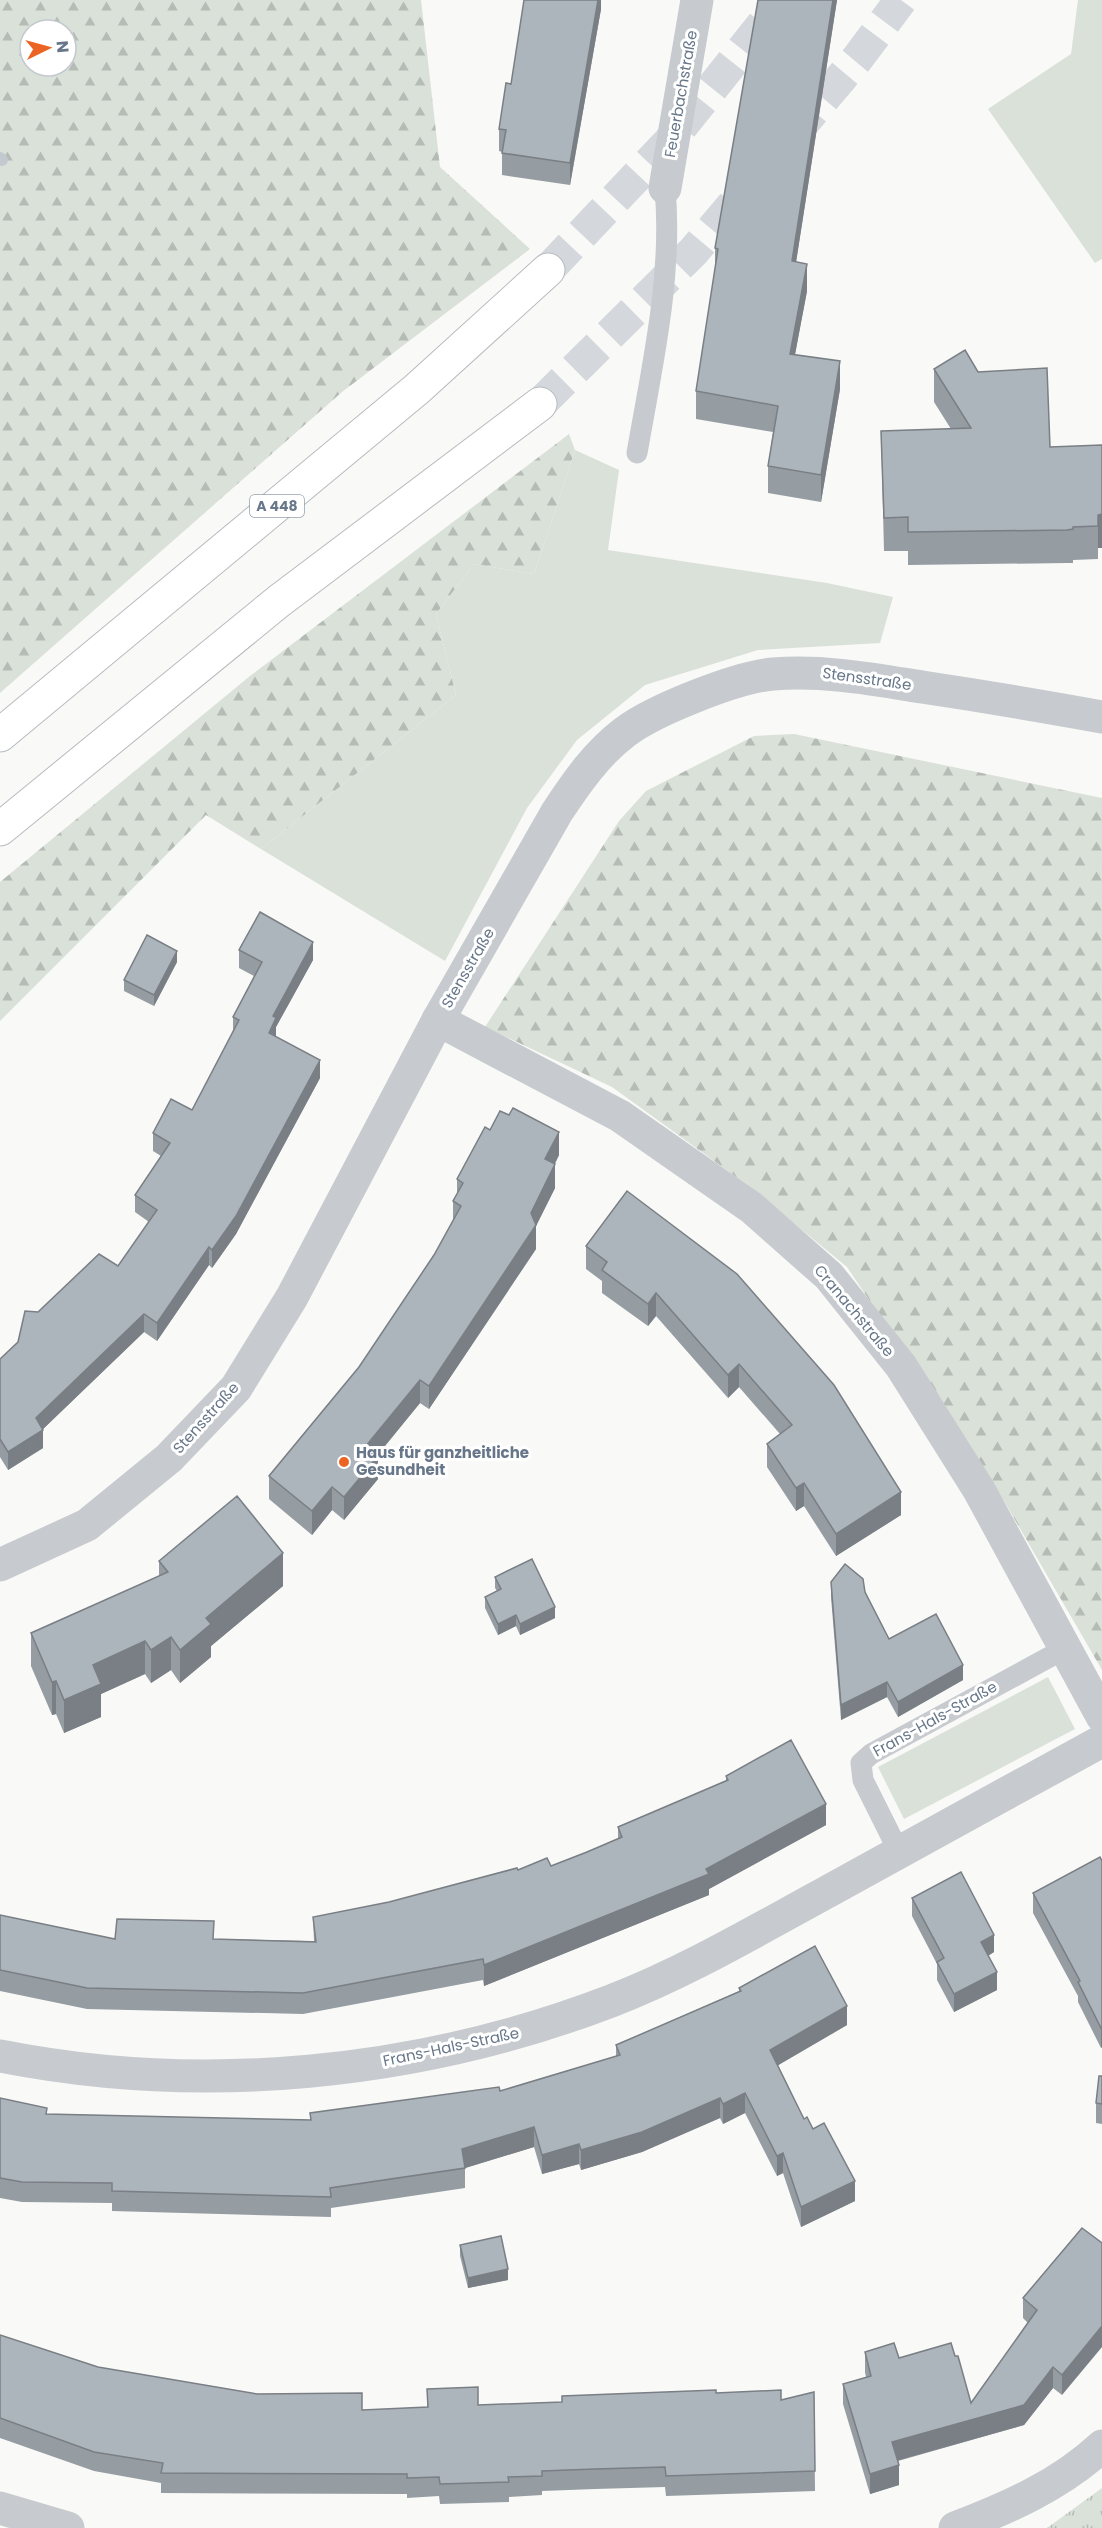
<svg xmlns="http://www.w3.org/2000/svg" width="1102" height="2528" font-family="Poppins,sans-serif">
<style>
.grass{fill:#dae1d8}
.forest{fill:url(#forest-firs);fill-rule:evenodd}
.park{fill:url(#park-tufts)}
.lines{fill:none;stroke-linecap:round;stroke-linejoin:round}
.stream{stroke:#c2cad0;stroke-width:12}
.motorway-tunnel{stroke:#d4d8dc;stroke-width:33;stroke-dasharray:33 16;stroke-linecap:butt}
.motorway-casing{stroke:#b7bbbf;stroke-width:35}
.service{stroke:#c7cace;stroke-width:21}
.minor{stroke:#c7cace;stroke-width:33}
.tertiary{stroke:#c7cace;stroke-width:33}
.motorway{stroke:#fff;stroke-width:33}
.wall{fill:#959ca2}
.shaded-wall{fill:#797f84}
.building{fill:#adb5bc;stroke:#797f84;stroke-width:1.5}
.poi-dot{fill:#ec6424;stroke:#fff;stroke-width:2}
.labels{text-anchor:middle;stroke-width:6;stroke-linejoin:round;paint-order:stroke}
.shield{fill:#fff;stroke:#95a0ac;stroke-width:1.5}
.shield-label{font-size:14px;font-weight:bold;fill:#677789}
.street-label{font-size:15px;fill:#677789;stroke:#fff}
.poi-label{font-size:15px;font-weight:bold;fill:#677789;stroke:#fff;text-anchor:start}
</style>
<defs>
<pattern id="forest-firs" width="22" height="20" patternUnits="userSpaceOnUse" patternTransform="scale(1.5)"><rect width="22" height="20" fill="#dae1d8"/><path d="M5 1l3.5 6h-7zM16 11l3.5 6h-7z" fill="#b5bbb5"/></pattern>
<pattern id="park-tufts" width="24" height="20" patternUnits="userSpaceOnUse" patternTransform="scale(1.5)"><rect width="24" height="20" fill="#dae1d8"/><path d="M3 7l-1-3M5 7V3M7 7l1-3M15 17l-1-3M17 17v-4M19 17l1-3" fill="none" stroke="#b5bbb5"/></pattern>
</defs>
<rect width="100%" height="100%" fill="#f9f9f7"/>
<g class="grass">
<polygon points="1078,0 1102,0 1102,259 1095,263 988,109 1071,54"/>
<polygon points="575,450 619,470 608,550 827,583 893,597 880,643 758,650 645,685 577,740 527,808 445,961 261,849 456,695 436,614 474,564 534,574"/>
<polygon points="1048,1677 1075,1729 904,1819 878,1767"/>
</g>
<g class="forest">
<path d="M0 0H421L440 167 530 249 342 392 0 693ZM30 30H66V66H30Z"/>
<polygon points="569,434 575,450 534,574 474,564 436,614 456,695 261,849 206,815 0,1021 0,882 250,676"/>
<polygon points="794,734 1102,798 1102,1670 1004,1501 847,1267 750,1187 612,1087 485,1027 619,821 646,791 754,736"/>
</g>
<polygon class="park" points="1102,2488 1102,2528 1047,2528"/>
<g class="lines">
<polyline class="stream" points="0,158 2,160"/>
<g class="motorway-tunnel">
<polyline points="792,136 857,59 901,0"/>
<polyline points="548,270 669,142 782,0"/>
<polyline points="540,404 693,252 748,187"/>
</g>
<defs>
<g id="motorway">
<polyline points="0,735 417,389 548,270"/>
<polyline points="0,829 279,601 540,404"/>
</g>
</defs>
<use href="#motorway" class="motorway-casing"/>
<g class="service">
<path d="M637 453C652 366 673 276 665 188"/>
<polyline points="899,1852 863,1780 861,1763 871,1754 1066,1648"/>
</g>
<g class="minor">
<polyline points="665,188 697,0"/>
<polyline points="438,1020 620,1116 752,1208 829,1276 901,1366 979,1490 1102,1716"/>
<path d="M0 2056C202 2096 418 2075 611 2001 686 1972 757 1930 827 1892 919 1841 1010 1791 1102 1741"/>
<polyline points="0,2508 68,2528"/>
<path d="M955 2528C1008 2508 1060 2485 1102 2446"/>
</g>
<path class="tertiary" d="M0 1565 87 1525 169 1458 236 1388 292 1297 438 1020 557 812C576 783 597 753 625 732 654 710 737 677 773 674 824 670 872 679 922 687 982 696 1042 706 1102 717"/>
<use href="#motorway" class="motorway"/>
</g>
<g class="wall">
<polygon points="601,0 601,9 570,185 502,175 502,152 499,151 499,129 511,84"/>
<polygon points="758,0 837,0 796,262 807,291 795,354 840,389 821,502 768,493 768,466 773,432 696,419 696,391 715,271 715,248"/>
<polygon points="934,369 978,372 1050,447 1102,445 1102,548 1098,548 1098,559 1073,560 1073,563 1067,563 908,565 908,551 884,551 881,431 951,429 934,402"/>
<polygon points="239,950 313,960 276,1027 276,1037 320,1078 236,1234 212,1268 209,1265 157,1341 144,1332 43,1429 43,1448 8,1470 0,1457 0,1359 18,1342 38,1312 118,1266 149,1222 135,1212 135,1195 161,1156 153,1151 153,1133 192,1110 233,1032 233,1017 254,976 239,968"/>
<polygon points="177,962 154,1006 124,991 124,980"/>
<polygon points="490,1130 559,1155 555,1164 555,1188 536,1226 536,1249 429,1409 420,1403 377,1456 378,1479 344,1520 332,1510 312,1535 269,1499 269,1476 359,1367 434,1255 453,1221 453,1201 457,1194 457,1179"/>
<polygon points="627,1191 901,1515 836,1556 804,1506 796,1511 767,1467 767,1444 780,1434 739,1387 728,1398 656,1316 648,1326 602,1293 602,1281 586,1269 586,1246"/>
<polygon points="159,1561 283,1586 211,1646 211,1657 180,1683 171,1670 151,1683 145,1674 101,1694 101,1717 64,1733 56,1714 52,1715 31,1666 31,1633 159,1576"/>
<polygon points="495,1577 555,1618 520,1635 516,1626 498,1635 485,1608 485,1597 497,1591 495,1588"/>
<polygon points="831,1582 865,1592 889,1639 963,1680 898,1717 887,1697 841,1720 831,1597"/>
<polygon points="726,1776 826,1825 709,1889 709,1895 484,1986 483,1980 303,2014 87,2009 0,1991 0,1915 115,1939 214,1939 314,1941 313,1917 389,1902 518,1870 551,1866 618,1839 618,1827 726,1781"/>
<polygon points="1102,1861 1102,2047 1101,2048 1078,2002 1078,1996 1033,1913 1033,1893"/>
<polygon points="912,1898 994,1952 988,1956 997,1990 954,2012 937,1980 937,1964 912,1916"/>
<polygon points="739,1988 847,2025 778,2065 804,2119 813,2129 855,2201 801,2227 783,2173 777,2176 745,2113 723,2124 720,2118 642,2152 581,2170 579,2164 542,2174 534,2147 465,2168 465,2188 331,2208 331,2217 112,2211 112,2203 22,2202 0,2198 0,2098 47,2114 310,2120 310,2113 500,2091 616,2056 616,2045 739,1991"/>
<polygon points="1102,2076 1102,2124 1096,2123 1096,2103"/>
<polygon points="1082,2228 1062,2395 1053,2388 1024,2425 898,2461 899,2485 870,2494 843,2404 843,2384 866,2377 865,2372 865,2352 899,2358 955,2356 971,2403 1028,2323 1023,2318 1023,2298"/>
<polygon points="460,2245 508,2280 468,2288 460,2256"/>
<polygon points="0,2335 98,2367 257,2394 362,2410 427,2407 427,2389 478,2405 562,2402 716,2393 781,2400 814,2392 815,2491 666,2496 665,2487 595,2489 542,2491 542,2495 509,2497 509,2502 440,2504 439,2496 407,2498 407,2494 161,2493 161,2483 94,2471 0,2438"/>
</g>
<g class="shaded-wall">
<polygon points="598,0 601,0 601,9 570,185 570,163"/>
<polygon points="833,0 837,0 792,288 792,261"/>
<polygon points="807,264 807,291 790,381 790,354"/>
<polygon points="840,361 840,389 821,502 821,475"/>
<polygon points="1102,514 1102,548 1098,548 1098,515"/>
<polygon points="313,942 313,960 276,1027 276,1036 269,1051 269,1033 273,1016"/>
<polygon points="177,951 177,962 154,1006 154,995"/>
<polygon points="320,1060 320,1078 236,1234 212,1268 212,1250"/>
<polygon points="559,1132 559,1155 545,1182 545,1159"/>
<polygon points="555,1164 555,1188 536,1226 536,1249 429,1409 429,1386 531,1213"/>
<polygon points="209,1247 209,1265 157,1341 157,1323"/>
<polygon points="656,1293 656,1316 648,1326 648,1304"/>
<polygon points="144,1314 144,1332 40,1432 43,1430 43,1448 8,1470 8,1452 36,1418"/>
<polygon points="739,1364 739,1387 728,1398 728,1375"/>
<polygon points="420,1380 420,1403 365,1470 365,1447"/>
<polygon points="378,1456 378,1479 344,1520 344,1497"/>
<polygon points="804,1483 804,1506 796,1511 796,1488"/>
<polygon points="332,1487 332,1510 312,1535 312,1511"/>
<polygon points="901,1492 901,1515 836,1556 836,1534"/>
<polygon points="283,1553 283,1586 211,1646 211,1657 180,1683 180,1650 206,1618"/>
<polygon points="555,1607 555,1618 520,1635 520,1624"/>
<polygon points="516,1615 516,1626 498,1635 498,1624"/>
<polygon points="171,1637 171,1670 151,1683 151,1650"/>
<polygon points="145,1641 145,1674 101,1694 101,1717 64,1733 64,1700 93,1665"/>
<polygon points="963,1665 963,1680 898,1717 898,1702"/>
<polygon points="56,1681 56,1714 52,1715 52,1682"/>
<polygon points="887,1682 887,1697 841,1720 841,1705"/>
<polygon points="826,1804 826,1825 709,1889 709,1895 484,1986 484,1965 706,1869"/>
<polygon points="994,1935 994,1952 981,1960 981,1942"/>
<polygon points="997,1972 997,1990 954,2012 954,1994"/>
<polygon points="847,2006 847,2025 770,2070 770,2050"/>
<polygon points="1102,2027 1102,2047 1101,2048 1101,2028"/>
<polygon points="745,2093 745,2113 723,2124 723,2104"/>
<polygon points="720,2098 720,2118 642,2152 581,2170 581,2150"/>
<polygon points="534,2127 534,2147 462,2169 462,2149"/>
<polygon points="579,2144 579,2164 542,2174 542,2155"/>
<polygon points="783,2153 783,2173 777,2176 777,2156"/>
<polygon points="855,2181 855,2201 801,2227 801,2207"/>
<polygon points="508,2269 508,2280 468,2288 468,2278"/>
<polygon points="1102,2326 1102,2347 1062,2395 1062,2375"/>
<polygon points="1053,2367 1053,2388 1024,2425 892,2462 892,2442"/>
<polygon points="899,2465 899,2485 870,2494 870,2474"/>
</g>
<g class="building">
<polygon points="524,0 598,0 570,163 502,153 506,130 499,129 506,83 511,84"/>
<polygon points="758,0 833,0 792,261 807,264 790,354 840,361 821,475 768,466 778,406 696,391 718,249 715,248"/>
<polygon points="965,350 978,372 1047,368 1050,447 1102,445 1102,514 1098,515 1098,526 1073,527 1073,529 1067,530 908,532 908,517 884,518 881,431 971,428 934,369"/>
<polygon points="260,912 313,942 273,1016 276,1018 269,1033 320,1060 236,1216 212,1250 209,1247 157,1323 144,1314 36,1418 43,1430 8,1452 0,1439 0,1359 18,1342 25,1311 38,1312 99,1254 118,1266 157,1210 135,1195 170,1143 153,1133 171,1099 192,1110 239,1020 233,1017 262,962 239,950"/>
<polygon points="147,935 177,951 154,995 124,980"/>
<polygon points="513,1108 559,1132 545,1159 555,1164 531,1213 536,1225 429,1386 420,1380 365,1447 378,1456 344,1497 332,1487 312,1511 269,1476 359,1367 434,1255 461,1206 453,1201 463,1183 457,1179 485,1127 490,1130 500,1111 509,1115"/>
<polygon points="627,1191 737,1274 834,1385 901,1492 836,1534 804,1483 796,1488 767,1444 792,1425 739,1364 728,1375 656,1293 648,1304 602,1270 607,1262 586,1246"/>
<polygon points="237,1496 283,1553 206,1618 211,1624 180,1650 171,1637 151,1650 145,1641 93,1665 101,1684 64,1700 56,1681 52,1682 31,1633 168,1572 159,1561"/>
<polygon points="532,1559 555,1607 520,1624 516,1615 498,1624 485,1597 501,1589 495,1577"/>
<polygon points="845,1564 863,1579 865,1592 889,1639 936,1614 963,1665 898,1702 887,1682 841,1705 831,1582"/>
<polygon points="791,1740 826,1804 706,1869 709,1874 484,1965 483,1959 303,1993 87,1988 0,1970 0,1915 115,1939 117,1919 214,1921 213,1939 316,1942 313,1917 389,1902 517,1868 518,1870 547,1858 551,1866 587,1852 622,1837 618,1827 728,1780 726,1776"/>
<polygon points="1100,1857 1102,1861 1102,2027 1101,2028 1078,1982 1080,1981 1033,1893"/>
<polygon points="961,1872 994,1935 981,1942 997,1972 954,1994 937,1962 944,1958 912,1898"/>
<polygon points="815,1946 847,2006 770,2050 804,2119 807,2117 813,2129 824,2123 855,2181 801,2207 783,2153 777,2156 745,2093 723,2104 720,2098 642,2132 581,2150 579,2144 542,2155 534,2127 462,2149 465,2168 330,2188 331,2197 112,2191 112,2183 22,2182 0,2178 0,2098 47,2108 46,2114 311,2120 310,2113 499,2087 500,2091 620,2055 616,2045 741,1991 739,1988"/>
<polygon points="1099,2076 1102,2076 1102,2104 1096,2103"/>
<polygon points="1082,2228 1102,2243 1102,2326 1062,2375 1053,2367 1024,2405 892,2442 899,2465 870,2474 843,2384 871,2376 865,2352 894,2343 899,2358 951,2343 955,2356 958,2356 971,2403 1037,2310 1023,2298"/>
<polygon points="501,2236 508,2269 468,2278 460,2245"/>
<polygon points="0,2335 98,2367 257,2394 362,2393 362,2410 428,2407 427,2389 478,2387 478,2405 562,2402 562,2396 716,2390 716,2393 781,2390 781,2400 814,2392 815,2471 666,2476 665,2467 595,2469 542,2471 542,2476 508,2477 509,2482 440,2484 439,2477 407,2478 407,2474 161,2473 163,2463 94,2452 0,2418"/>
</g>
<circle class="poi-dot" cx="344" cy="1462" r="6"/>
<g class="labels">
<rect class="shield" x="250" y="495" width="54" height="22" rx="4.5"/>
<g class="shield-label">
<text x="277" y="511">A 448</text>
</g>
<g class="street-label">
<text transform="translate(681 94) rotate(-80)" y="5">Feuerbachstraße</text>
<text transform="translate(867 679) rotate(8)" y="5">Stensstraße</text>
<text transform="translate(468 968) rotate(-60)" y="5">Stensstraße</text>
<text transform="translate(854 1311) rotate(50)" y="5">Cranachstraße</text>
<text transform="translate(206 1418) rotate(-48)" y="5">Stensstraße</text>
<text transform="translate(935 1719) rotate(-29)" y="5">Frans-Hals-Straße</text>
<text transform="translate(451 2047) rotate(-12)" y="5">Frans-Hals-Straße</text>
</g>
<g class="poi-label">
<text x="356" y="1458">Haus für ganzheitliche<tspan x="356" dy="17">Gesundheit</tspan></text>
</g>
</g>
<g transform="translate(48 48) rotate(85)"><circle r="28" fill="#ffffff" stroke="#c2c9d0" stroke-width="1.5"/>
<path d="M0-4.5L10 22L0 15L-10 22Z" fill="#ec6424"/>
<text y="-9" font-size="16" font-weight="bold" text-anchor="middle" fill="#677789">N</text>
</g>
</svg>
